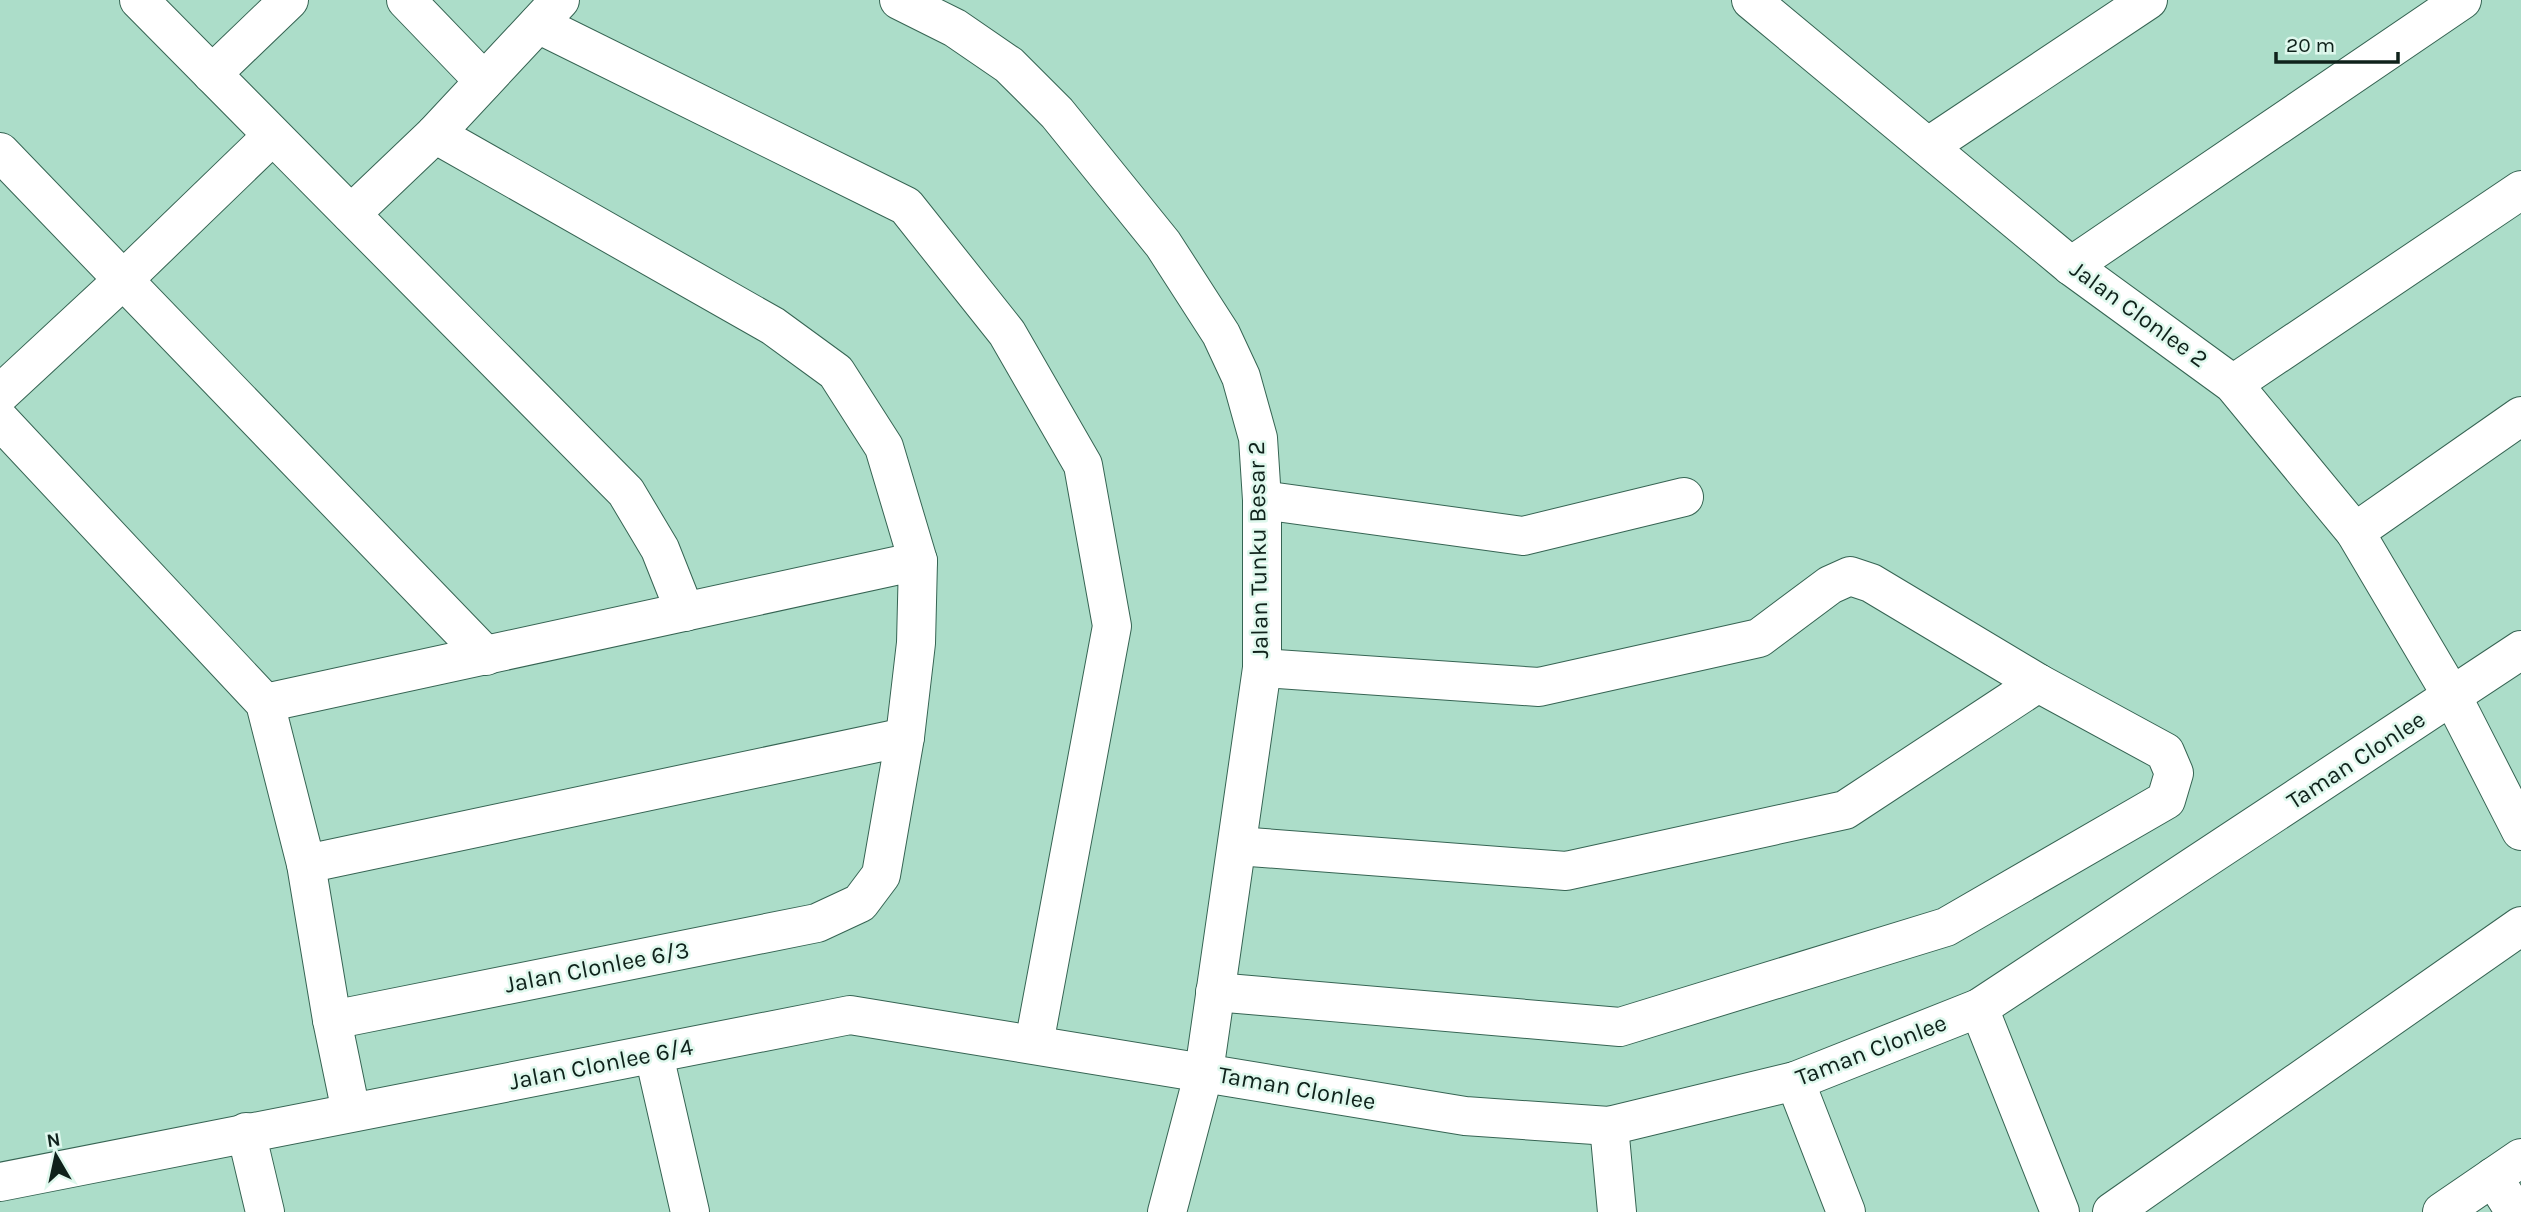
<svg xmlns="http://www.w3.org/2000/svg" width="2521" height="1212" font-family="Karla,sans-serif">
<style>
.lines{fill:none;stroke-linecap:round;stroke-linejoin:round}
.minor-casing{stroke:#366453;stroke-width:40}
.minor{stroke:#fff;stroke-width:38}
.labels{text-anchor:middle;stroke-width:5;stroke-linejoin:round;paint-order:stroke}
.street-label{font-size:24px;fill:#0f221b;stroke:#dff8ed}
</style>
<rect width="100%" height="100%" fill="#acddc9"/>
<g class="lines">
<defs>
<g id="minor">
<polyline points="139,0 626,492 660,549 685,612"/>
<polyline points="406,0 484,81"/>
<polyline points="899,0 955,28 1009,65 1057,113 1163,244 1221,334 1241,377 1258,438 1262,500 1262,668 1204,1072 1167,1212"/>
<polyline points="1751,0 2071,266 2233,384 2355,532 2452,696 2521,831"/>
<polyline points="538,24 906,206 1007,333 1083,465 1112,626 1034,1044"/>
<polyline points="212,74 289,0"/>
<polyline points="435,134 560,0"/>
<polyline points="1929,146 2148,0"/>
<polyline points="0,152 486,656"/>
<polyline points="351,214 435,134 773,326 836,372 884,447 918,561"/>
<polyline points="2071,266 2462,0"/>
<polyline points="2233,384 2521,190"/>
<polyline points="0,394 123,280 272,136"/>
<polyline points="0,420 265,703 306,864 332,1020 351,1112"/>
<polyline points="1262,500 1523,536 1684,497"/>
<polyline points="2355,532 2521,416"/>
<polyline points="265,703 918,561 916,643 905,737 881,875 860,903 817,923 332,1020"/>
<polyline points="1237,846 1566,871 1845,810 2038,683"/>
<polyline points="306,864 905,737"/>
<polyline points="1215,992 1620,1027 1946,927 2166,800 2174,773 2165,752 2038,683 1871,583 1850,576 1830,585 1759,638 1539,687 1262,668"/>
<polyline points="1979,1008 2060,1212"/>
<polyline points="654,1055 690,1212"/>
<polyline points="1795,1081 1846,1212"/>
<polyline points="1609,1126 1617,1212"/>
<polyline points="246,1132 265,1212"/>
<polyline points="2493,1177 2515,1212"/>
<polyline points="0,1182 850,1015 1465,1116 1609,1126 1795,1081 1979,1008 2521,650"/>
<polyline points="2112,1212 2521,926"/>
<polyline points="2442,1212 2521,1158"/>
</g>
</defs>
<use href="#minor" class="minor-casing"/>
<use href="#minor" class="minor"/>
</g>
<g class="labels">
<g class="street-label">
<text transform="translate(2139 314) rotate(36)" y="8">Jalan Clonlee 2</text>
<text transform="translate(1258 550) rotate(-91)" y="8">Jalan Tunku Besar 2</text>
<text transform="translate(2356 760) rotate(-33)" y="8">Taman Clonlee</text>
<text transform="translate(597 967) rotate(-11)" y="8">Jalan Clonlee 6/3</text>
<text transform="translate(1871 1050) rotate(-21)" y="8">Taman Clonlee</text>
<text transform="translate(601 1064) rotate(-11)" y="8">Jalan Clonlee 6/4</text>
<text transform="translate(1297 1088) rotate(10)" y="8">Taman Clonlee</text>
</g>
</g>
<g transform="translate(56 1156) rotate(351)" stroke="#dff8ed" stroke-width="5" paint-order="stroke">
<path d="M0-5L12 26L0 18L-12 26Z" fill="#0f221b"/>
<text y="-10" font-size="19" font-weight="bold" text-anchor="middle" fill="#0f221b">N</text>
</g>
<path d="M2276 52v10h122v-10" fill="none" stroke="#0f221b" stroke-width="3.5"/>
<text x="2286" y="52" font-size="21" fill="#0f221b" stroke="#dff8ed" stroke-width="5" paint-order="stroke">20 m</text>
</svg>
